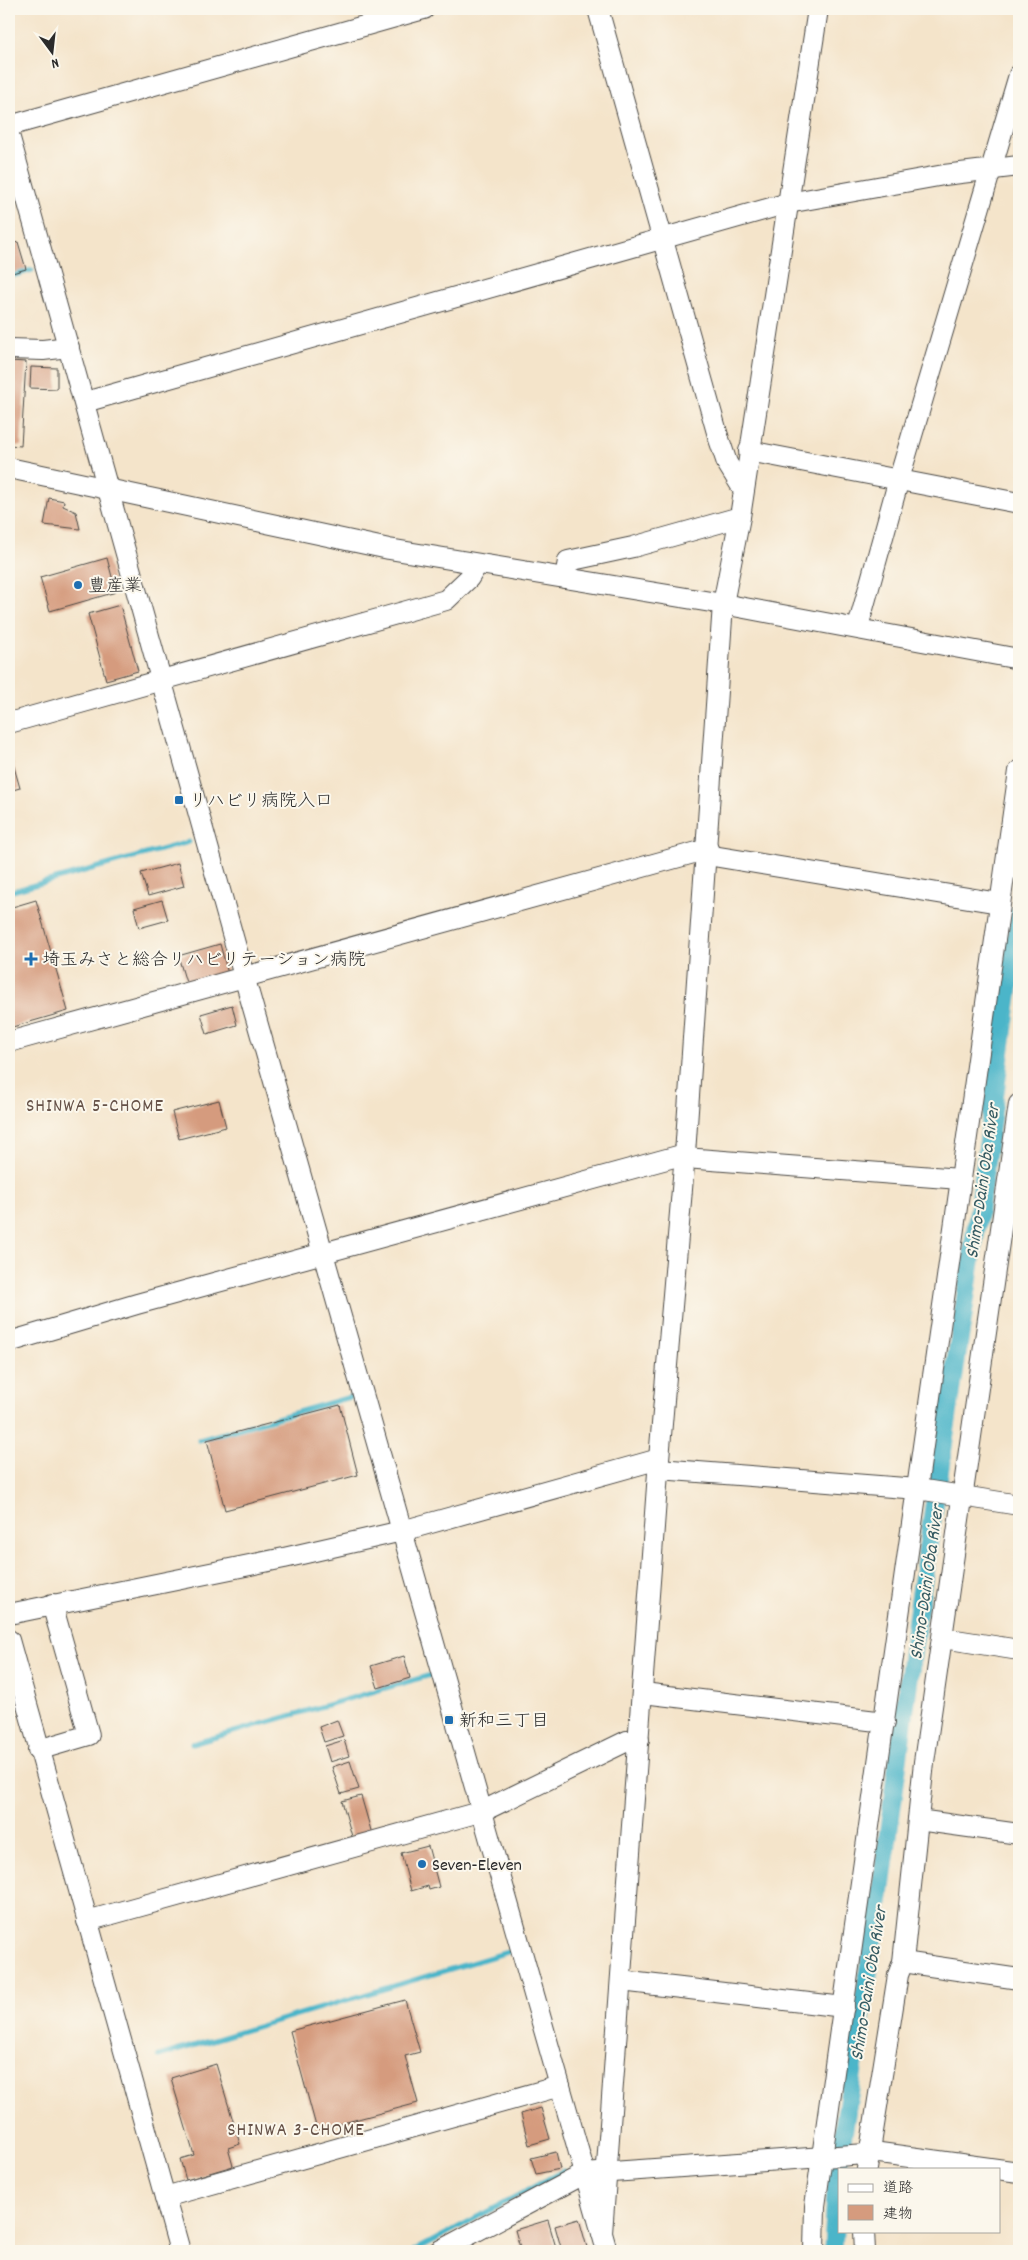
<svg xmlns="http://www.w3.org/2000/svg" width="1028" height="2260" font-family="Dekko,'Klee One',sans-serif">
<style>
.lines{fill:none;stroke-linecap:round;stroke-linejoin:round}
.stream{stroke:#4bb5c9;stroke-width:5}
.canal{stroke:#4bb5c9;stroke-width:19}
.building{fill:#d59b7e}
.minor-casing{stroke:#494743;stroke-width:22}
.minor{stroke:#fff;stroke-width:20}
.poi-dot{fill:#1f6fb2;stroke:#fbf7ec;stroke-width:2}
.labels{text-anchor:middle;stroke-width:4;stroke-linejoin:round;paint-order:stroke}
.poi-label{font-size:18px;fill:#2b2b2b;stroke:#fbf7ec;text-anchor:start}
.neighbourhood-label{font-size:19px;letter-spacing:1px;fill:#665248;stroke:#fbf7ec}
.water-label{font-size:19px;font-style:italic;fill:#365b62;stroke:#fbf7ec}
</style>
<rect width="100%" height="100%" fill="#fbf7ec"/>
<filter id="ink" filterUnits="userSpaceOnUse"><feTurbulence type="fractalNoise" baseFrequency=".02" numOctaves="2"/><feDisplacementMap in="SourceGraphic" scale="10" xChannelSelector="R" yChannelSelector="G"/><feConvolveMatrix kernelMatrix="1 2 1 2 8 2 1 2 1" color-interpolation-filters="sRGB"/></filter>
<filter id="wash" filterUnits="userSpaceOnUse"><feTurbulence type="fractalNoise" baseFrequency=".0096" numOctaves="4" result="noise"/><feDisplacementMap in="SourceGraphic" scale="20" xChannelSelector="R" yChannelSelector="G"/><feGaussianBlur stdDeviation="1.12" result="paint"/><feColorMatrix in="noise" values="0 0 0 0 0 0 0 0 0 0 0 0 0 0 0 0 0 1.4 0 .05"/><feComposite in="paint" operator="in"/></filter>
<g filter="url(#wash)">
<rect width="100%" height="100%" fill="#f4e4ca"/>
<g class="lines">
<g class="stream">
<polyline points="9,277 32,270"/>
<polyline points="9,892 189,842"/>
<polyline points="199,1440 357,1395"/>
<polyline points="192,1744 431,1675"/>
<polyline points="159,2056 511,1951"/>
<polyline points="414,2251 563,2171"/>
</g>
<polyline class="canal" points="833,2251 837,2172 879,1903 916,1626 982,1189 1019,914"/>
</g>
<g id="blocks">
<g class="building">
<polygon points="18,242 26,269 9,274 9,245"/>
<polygon points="9,361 26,362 21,446 9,445"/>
<polygon points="31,367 57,368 57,389 30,388"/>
<polygon points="49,498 64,501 63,506 76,512 80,529 44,525"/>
<polygon points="107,558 116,592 50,611 40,577"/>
<polygon points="120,605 138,671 106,680 88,614"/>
<polygon points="12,760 20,788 9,791 9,761"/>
<polygon points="178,863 184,886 148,896 141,873"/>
<polygon points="36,900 68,1011 9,1028 9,908"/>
<polygon points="162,900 168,920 139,928 134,908"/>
<polygon points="220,944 228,974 187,986 178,956"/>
<polygon points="232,1005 237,1025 207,1034 201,1014"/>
<polygon points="219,1100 226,1127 179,1139 172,1112"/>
<polygon points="340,1405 358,1475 225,1510 207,1440"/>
<polygon points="404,1656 410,1678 378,1688 371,1666"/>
<polygon points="337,1720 343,1736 324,1742 319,1727"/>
<polygon points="344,1740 349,1756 330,1762 325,1746"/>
<polygon points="350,1761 359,1789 341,1794 332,1767"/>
<polygon points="361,1796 372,1834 353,1840 342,1801"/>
<polygon points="428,1846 439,1887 429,1890 428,1886 411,1891 401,1853"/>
<polygon points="405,2000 420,2052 405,2056 418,2103 317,2130 290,2031"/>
<polygon points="216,2064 240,2144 228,2148 233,2166 186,2180 180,2159 194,2155 171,2078"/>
<polygon points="541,2108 550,2139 529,2145 521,2114"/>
<polygon points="556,2152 560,2169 536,2174 531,2158"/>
<polygon points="579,2219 588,2251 562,2251 555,2226"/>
<polygon points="548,2220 557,2251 521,2251 515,2230"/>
</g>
</g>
</g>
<g filter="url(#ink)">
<use href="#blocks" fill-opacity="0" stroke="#494743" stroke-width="1"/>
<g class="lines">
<defs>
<g id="minor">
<polyline points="598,9 718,436 727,463 743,489"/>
<polyline points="9,126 424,9"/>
<polyline points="9,135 244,976 607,2251"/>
<polyline points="9,349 43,350 69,347"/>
<polyline points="85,402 788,203 944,175 1019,166"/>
<polyline points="749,451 1019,503"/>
<polyline points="9,468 389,549 723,604 1019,659"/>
<polyline points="565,578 568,561 633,547 740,517"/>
<polyline points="858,627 899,479 1019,75"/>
<polyline points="9,723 446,600 469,578 477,565"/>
<polyline points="707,855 999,903"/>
<polyline points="9,1042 708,849"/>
<polyline points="685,1158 960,1179"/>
<polyline points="9,1342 137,1304 685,1154"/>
<polyline points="659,1469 918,1489 1019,1505"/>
<polyline points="9,1614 284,1558 402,1531 659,1459"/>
<polyline points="943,1638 1019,1650"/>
<polyline points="9,1640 180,2251"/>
<polyline points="643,1693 885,1722"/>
<polyline points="38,1750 89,1735 52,1604"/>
<polyline points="918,1820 1019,1834"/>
<polyline points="87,1921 483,1811 627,1741 639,1740"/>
<polyline points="903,1962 1019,1979"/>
<polyline points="621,1981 844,2007"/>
<polyline points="867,2169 898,1975 903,1962 924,1762 1019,1104"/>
<polyline points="165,2197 560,2086"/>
<polyline points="864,2231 865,2251"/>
<polyline points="602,2233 659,1459 685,1154 723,604 740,517 818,9"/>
<polyline points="439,2251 584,2174 880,2153 1019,2172"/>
<polyline points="814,2251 815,2206 1019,771"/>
</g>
</defs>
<use href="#minor" class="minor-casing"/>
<use href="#minor" class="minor"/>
</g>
</g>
<g class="poi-dot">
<circle cx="78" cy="585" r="5"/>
<rect x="174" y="795" width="10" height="10" rx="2.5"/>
<path d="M28.5 951.5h5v5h5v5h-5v5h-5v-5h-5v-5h5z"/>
<rect x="444" y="1715" width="10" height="10" rx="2.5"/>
<circle cx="422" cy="1864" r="5"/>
</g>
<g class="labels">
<g class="poi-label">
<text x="88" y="591">豊産業</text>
<text x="189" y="806">リハビリ病院入口</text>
<text x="42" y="965">埼玉みさと総合リハビリテーション病院</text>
<text x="459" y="1726">新和三丁目</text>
<text x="432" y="1870">Seven-Eleven</text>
</g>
<g class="neighbourhood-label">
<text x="95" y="1111">SHINWA 5-CHOME</text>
<text x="296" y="2135">SHINWA 3-CHOME</text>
</g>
<g class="water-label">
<text transform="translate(981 1181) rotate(-82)" y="7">Shimo-Daini Oba River</text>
<text transform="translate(925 1582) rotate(-82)" y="7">Shimo-Daini Oba River</text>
<text transform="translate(867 1983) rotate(-81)" y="7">Shimo-Daini Oba River</text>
</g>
</g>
<rect width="1028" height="2260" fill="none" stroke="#fbf7ec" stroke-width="30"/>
<rect x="838" y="2168" width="162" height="65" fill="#fbf7ec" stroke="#a8a59f"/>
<rect x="848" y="2184" width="25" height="8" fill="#ffffff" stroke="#a8a59f"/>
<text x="883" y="2192" font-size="15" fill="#2b2b2b">道路</text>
<rect x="848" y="2205" width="25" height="15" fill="#d59b7e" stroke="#a8a59f"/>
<text x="883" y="2218" font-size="15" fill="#2b2b2b">建物</text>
<g transform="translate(52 52) rotate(165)" stroke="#fbf7ec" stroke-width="4" paint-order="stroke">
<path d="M0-4L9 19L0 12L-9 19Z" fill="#2b2b2b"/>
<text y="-8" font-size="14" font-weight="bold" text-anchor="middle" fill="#2b2b2b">N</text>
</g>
</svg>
